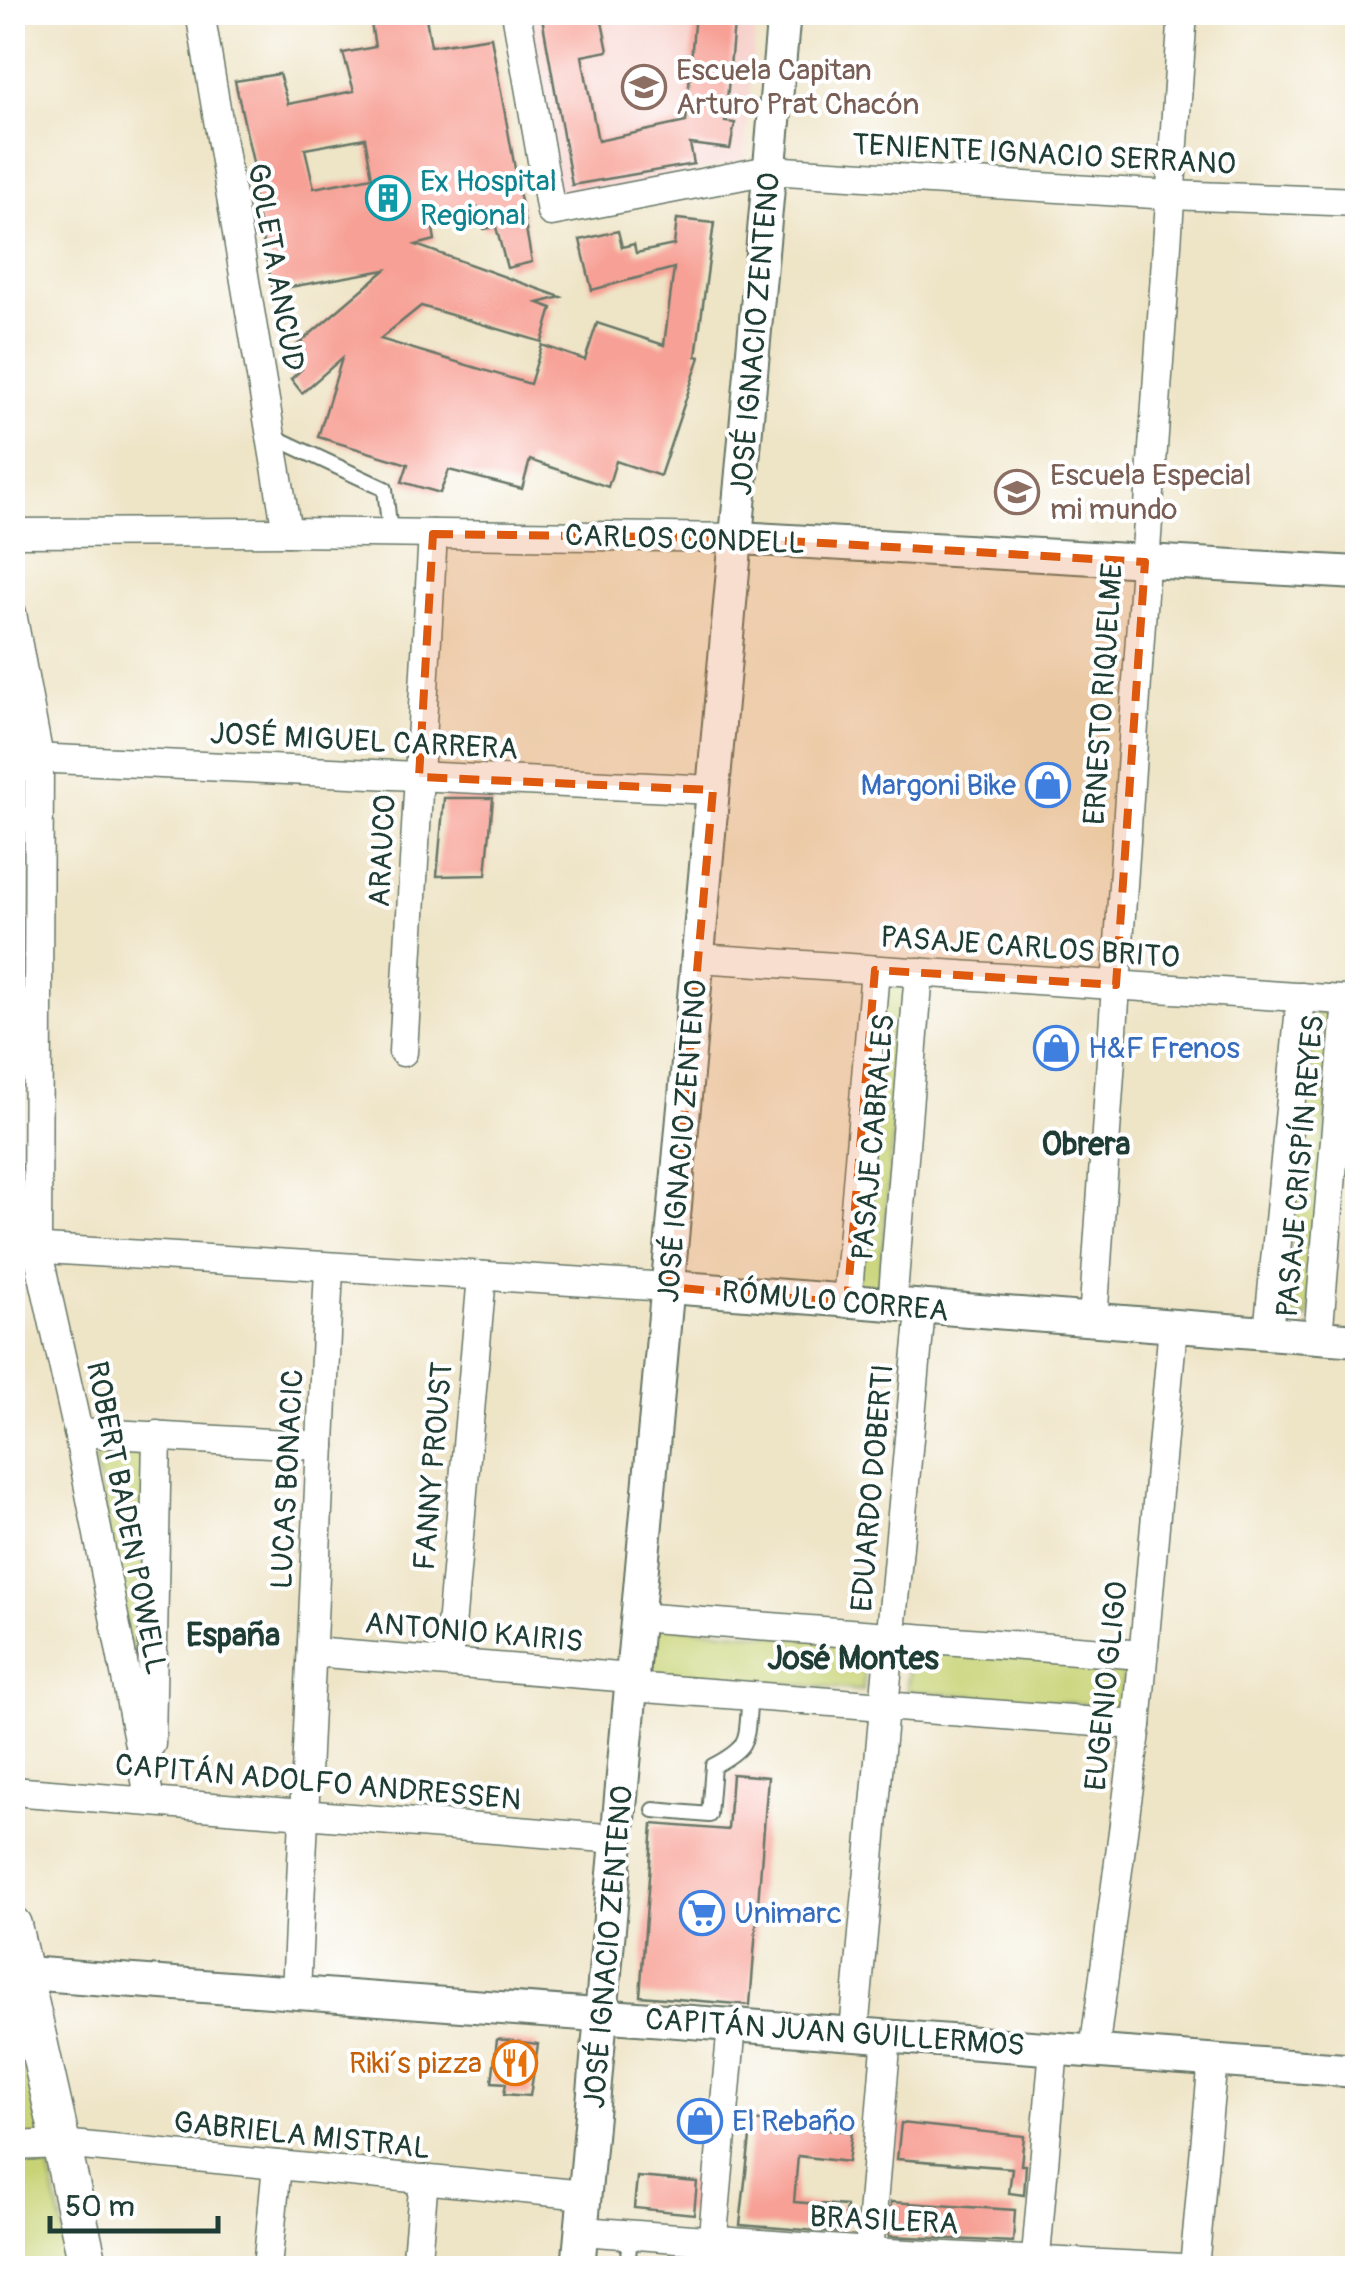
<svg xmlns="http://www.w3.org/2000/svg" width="1370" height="2281" font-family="Pangolin,sans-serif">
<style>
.built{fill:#f7d0ca}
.green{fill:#c7d374;stroke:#738854;stroke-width:2.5}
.building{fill:#f7a095;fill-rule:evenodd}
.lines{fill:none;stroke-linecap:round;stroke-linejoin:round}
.service-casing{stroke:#677767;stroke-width:18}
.minor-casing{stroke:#677767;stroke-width:31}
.tertiary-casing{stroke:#677767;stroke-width:36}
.secondary-casing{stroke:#677767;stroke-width:41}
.service{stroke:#fff;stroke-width:14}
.minor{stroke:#fff;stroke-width:28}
.tertiary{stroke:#fff;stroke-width:32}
.secondary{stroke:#fff;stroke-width:38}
.marked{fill:#de580e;fill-opacity:0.2;stroke:#de580e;stroke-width:8;stroke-dasharray:20 12;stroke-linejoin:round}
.labels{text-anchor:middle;stroke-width:8;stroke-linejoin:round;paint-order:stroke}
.education-label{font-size:30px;fill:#785e54;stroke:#fff;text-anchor:start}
.street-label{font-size:30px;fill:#1f3d34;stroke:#fff}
.culture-label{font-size:30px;fill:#0d838f;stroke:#fff;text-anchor:start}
.shop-label{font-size:30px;fill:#366cbe;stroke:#fff;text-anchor:start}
.food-label{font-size:30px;fill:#c56008;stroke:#fff;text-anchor:end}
.neighbourhood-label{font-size:32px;font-weight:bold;fill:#1f3d34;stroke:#fff}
</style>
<rect width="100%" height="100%" fill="#fff"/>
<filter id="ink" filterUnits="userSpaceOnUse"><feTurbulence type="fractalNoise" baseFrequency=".01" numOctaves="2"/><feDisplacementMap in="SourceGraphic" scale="20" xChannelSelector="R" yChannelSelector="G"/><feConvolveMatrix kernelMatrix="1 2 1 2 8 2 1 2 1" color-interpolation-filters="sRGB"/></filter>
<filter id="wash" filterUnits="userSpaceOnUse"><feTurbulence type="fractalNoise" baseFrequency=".0048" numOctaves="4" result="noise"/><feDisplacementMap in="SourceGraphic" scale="40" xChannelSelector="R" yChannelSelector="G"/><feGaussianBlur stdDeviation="2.25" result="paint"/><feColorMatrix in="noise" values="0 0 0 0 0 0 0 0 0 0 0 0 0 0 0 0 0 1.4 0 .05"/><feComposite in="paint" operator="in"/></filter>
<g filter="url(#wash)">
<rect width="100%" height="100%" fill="#eee4c6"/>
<polygon class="built" points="523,13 757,13 744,161 557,203"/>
<g class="green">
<polygon points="884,985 907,987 879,1293 856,1290"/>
<polygon points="1314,1011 1337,1013 1308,1318 1285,1316"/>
<polygon points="92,1446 146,1447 140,1706"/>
<polygon points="650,1624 867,1643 863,1691 646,1672"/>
<polygon points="910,1649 1124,1665 1121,1707 907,1691"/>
<polygon points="13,2005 72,2268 13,2268"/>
</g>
<g id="blocks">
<g class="building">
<path d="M369 12H425L431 46 491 37 532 262 507 268 496 227 484 229 478 208 431 218 435 240 416 245 561 297 538 303 552 308 542 342 421 306 380 339 530 384 542 345 585 360 597 323 664 345 674 268 592 290 580 240 618 231 622 247 634 244 636 253 674 245 677 219 714 223 696 356 700 357 660 476 616 461 608 487 530 460 522 489 449 470 440 493 402 482 408 464 318 437 342 358 302 393 291 379 302 369 288 353 385 270 273 290 248 169 254 167 235 81 279 74 288 104 354 91 343 53 375 47ZM365 138 372 177 314 188 305 149Z"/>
<polygon points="541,12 600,12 608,51 582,56 598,141 686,122 695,12 735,12 725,122 735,123 730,149 690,144 694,164 572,185"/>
<polygon points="444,798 493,798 486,875 437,876"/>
<polygon points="732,1774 768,1777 750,2005 640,1996 653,1824 728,1830"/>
<polygon points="497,2039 538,2044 530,2096 504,2094 506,2083 492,2082"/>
<polygon points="752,2120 852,2132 848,2162 798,2156 794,2202 846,2206 843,2233 740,2225"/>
<polygon points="901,2123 1024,2136 1021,2165 1026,2165 1024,2195 1009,2193 1012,2168 897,2159"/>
<polygon points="637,2177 697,2182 694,2214 634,2208"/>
<polygon points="891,2202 1015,2210 1013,2242 889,2236"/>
</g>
</g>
</g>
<g filter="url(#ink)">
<use href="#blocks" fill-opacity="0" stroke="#677767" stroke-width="2.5"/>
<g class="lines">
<defs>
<g id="service">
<polyline points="272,436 385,489 390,533"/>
<path d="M654 1810 709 1815 713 1766C753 1745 745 1739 750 1697"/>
<polyline points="627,2268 630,2236"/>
</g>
<g id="minor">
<polyline points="200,12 287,532"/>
<polyline points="516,12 551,212 769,170 1170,195 1358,202"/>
<polyline points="12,533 287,532 738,538"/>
<polyline points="12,613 39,758 37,1248 78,1432 150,1801"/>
<polyline points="12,757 713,790"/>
<polyline points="698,958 1358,1001"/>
<polyline points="403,1052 433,534"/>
<polyline points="12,1247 669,1287"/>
<polyline points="847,1303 875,970"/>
<polyline points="892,1306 919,972"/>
<polyline points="1093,1321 1183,12"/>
<polyline points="1268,1333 1301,997"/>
<polyline points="1318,1337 1347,1000"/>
<polyline points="78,1432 321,1446"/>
<polyline points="637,1617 1143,1655"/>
<polyline points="312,1652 631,1678"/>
<polyline points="448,1661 482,1276"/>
<polyline points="631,1687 1137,1725"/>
<polyline points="151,1744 157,1435"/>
<polyline points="12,1791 618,1839"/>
<polyline points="296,1993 329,1268"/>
<polyline points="854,2031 921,1309"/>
<polyline points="1094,2052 1137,1725 1173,1326"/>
<polyline points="12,2146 62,2144 585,2195"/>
<polyline points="582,2231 869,2252 1182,2268"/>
<polyline points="869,2252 887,2035"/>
<polyline points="267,2268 277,2165"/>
<polyline points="416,2268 424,2179"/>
<polyline points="710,2268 732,2025"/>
<polyline points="1035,2268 1054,2048"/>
<polyline points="1194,2268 1213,2059"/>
<polyline points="1357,2268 1358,2265"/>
</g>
<g id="tertiary">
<polyline points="738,538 1358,573"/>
<polyline points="669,1287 1358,1340"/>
<polyline points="12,1972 1358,2071"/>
<polyline points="578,2268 784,12"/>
</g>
<polyline id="secondary" points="12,1925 89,2268"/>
</defs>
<use href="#service" class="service-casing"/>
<use href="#minor" class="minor-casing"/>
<use href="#tertiary" class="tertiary-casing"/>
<use href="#secondary" class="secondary-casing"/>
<use href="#service" class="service"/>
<use href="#minor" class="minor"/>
<use href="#tertiary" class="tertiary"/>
<use href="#secondary" class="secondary"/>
</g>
</g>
<path class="marked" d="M433 534 738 538 1145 562 1116 985 875 970 847 1303 669 1287 713 790 419 777Z"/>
<defs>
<symbol id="school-ring" viewBox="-11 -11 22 22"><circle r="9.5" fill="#fff" stroke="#8d6e63" stroke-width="1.5"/><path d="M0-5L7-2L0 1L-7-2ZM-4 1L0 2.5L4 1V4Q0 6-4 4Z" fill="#8d6e63"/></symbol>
<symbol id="building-ring" viewBox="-11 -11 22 22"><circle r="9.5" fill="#fff" stroke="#0f9aa8" stroke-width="1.5"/><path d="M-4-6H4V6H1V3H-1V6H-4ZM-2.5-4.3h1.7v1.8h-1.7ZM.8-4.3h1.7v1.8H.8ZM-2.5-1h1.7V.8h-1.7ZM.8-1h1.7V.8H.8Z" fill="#0f9aa8"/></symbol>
<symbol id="shop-ring" viewBox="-11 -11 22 22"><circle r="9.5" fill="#fff" stroke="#3f7fe0" stroke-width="1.5"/><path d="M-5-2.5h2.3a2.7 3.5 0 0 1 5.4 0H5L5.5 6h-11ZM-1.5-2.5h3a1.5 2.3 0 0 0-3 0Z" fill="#3f7fe0"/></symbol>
<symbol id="supermarket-ring" viewBox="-11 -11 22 22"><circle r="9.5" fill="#fff" stroke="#3f7fe0" stroke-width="1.5"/><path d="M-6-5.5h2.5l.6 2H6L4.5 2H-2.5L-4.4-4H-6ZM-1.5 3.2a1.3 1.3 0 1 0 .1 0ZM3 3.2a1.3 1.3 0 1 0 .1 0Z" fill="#3f7fe0"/></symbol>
<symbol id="restaurant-ring" viewBox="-11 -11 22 22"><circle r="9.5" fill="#fff" stroke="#e8710a" stroke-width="1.5"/><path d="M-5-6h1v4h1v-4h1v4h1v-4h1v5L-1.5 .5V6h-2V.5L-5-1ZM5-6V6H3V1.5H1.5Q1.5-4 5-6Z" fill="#e8710a"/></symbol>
</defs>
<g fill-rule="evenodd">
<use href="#school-ring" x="619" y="62" width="50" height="50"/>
<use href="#building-ring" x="363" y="173" width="50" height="50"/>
<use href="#school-ring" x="992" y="467" width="50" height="50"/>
<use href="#shop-ring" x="1023" y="760" width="50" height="50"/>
<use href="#shop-ring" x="1031" y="1023" width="50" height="50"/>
<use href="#supermarket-ring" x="677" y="1888" width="50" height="50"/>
<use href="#restaurant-ring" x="490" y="2038" width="50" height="50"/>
<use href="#shop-ring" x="675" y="2096" width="50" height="50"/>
</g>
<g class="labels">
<g class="education-label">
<text x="676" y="80">Escuela Capitan<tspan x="676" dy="34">Arturo Prat Chacón</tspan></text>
<text x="1050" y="485">Escuela Especial<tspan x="1050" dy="34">mi mundo</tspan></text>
</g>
<g class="street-label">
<text transform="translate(1044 154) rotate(3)" y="10">TENIENTE IGNACIO SERRANO</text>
<text transform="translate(276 267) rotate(80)" y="10">GOLETA ANCUD</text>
<text transform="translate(755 334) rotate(-85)" y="10">JOSÉ IGNACIO ZENTENO</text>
<text transform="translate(685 539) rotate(2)" y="10">CARLOS CONDELL</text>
<text transform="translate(1103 694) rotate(-86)" y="10">ERNESTO RIQUELME</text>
<text transform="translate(364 741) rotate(3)" y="10">JOSÉ MIGUEL CARRERA</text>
<text transform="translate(382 851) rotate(-87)" y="10">ARAUCO</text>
<text transform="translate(1030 947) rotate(4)" y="10">PASAJE CARLOS BRITO</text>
<text transform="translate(873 1137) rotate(-85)" y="10">PASAJE CABRALES</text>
<text transform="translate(682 1141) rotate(-85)" y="10">JOSÉ IGNACIO ZENTENO</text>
<text transform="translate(1300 1166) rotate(-85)" y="10">PASAJE CRISPÍN REYES</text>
<text transform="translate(835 1301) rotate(5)" y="10">RÓMULO CORREA</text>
<text transform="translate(433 1466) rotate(-85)" y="10">FANNY PROUST</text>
<text transform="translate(287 1479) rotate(-87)" y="10">LUCAS BONACIC</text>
<text transform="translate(872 1488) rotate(-85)" y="10">EDUARDO DOBERTI</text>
<text transform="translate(127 1518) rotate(79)" y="10">ROBERT BADEN POWELL</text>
<text transform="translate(474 1632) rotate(5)" y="10">ANTONIO KAIRIS</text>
<text transform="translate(1106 1686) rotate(-84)" y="10">EUGENIO GLIGO</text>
<text transform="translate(318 1782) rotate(5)" y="10">CAPITÁN ADOLFO ANDRESSEN</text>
<text transform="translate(608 1947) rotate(-85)" y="10">JOSÉ IGNACIO ZENTENO</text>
<text transform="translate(835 2032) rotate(4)" y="10">CAPITÁN JUAN GUILLERMOS</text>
<text transform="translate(302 2135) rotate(6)" y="10">GABRIELA MISTRAL</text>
<text transform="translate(884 2220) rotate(3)" y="10">BRASILERA</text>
</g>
<g class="culture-label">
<text x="420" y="191">Ex Hospital<tspan x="420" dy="34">Regional</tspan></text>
</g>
<g class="shop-label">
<text x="1016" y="795" text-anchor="end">Margoni Bike</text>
<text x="1088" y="1058">H&amp;F Frenos</text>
<text x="734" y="1923">Unimarc</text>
<text x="732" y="2131">El Rebaño</text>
</g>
<g class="food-label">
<text x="482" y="2073">Riki´s pizza</text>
</g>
<g class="neighbourhood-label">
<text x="1086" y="1155">Obrera</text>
<text x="233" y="1646">España</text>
<text x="853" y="1669">José Montes</text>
</g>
</g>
<rect width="1370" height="2281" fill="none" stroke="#fff" stroke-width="50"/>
<path d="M50 2216v15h168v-15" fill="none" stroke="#1f3d34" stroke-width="5"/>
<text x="65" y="2216" font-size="30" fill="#1f3d34" stroke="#ffffff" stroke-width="8" paint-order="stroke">50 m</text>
</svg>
